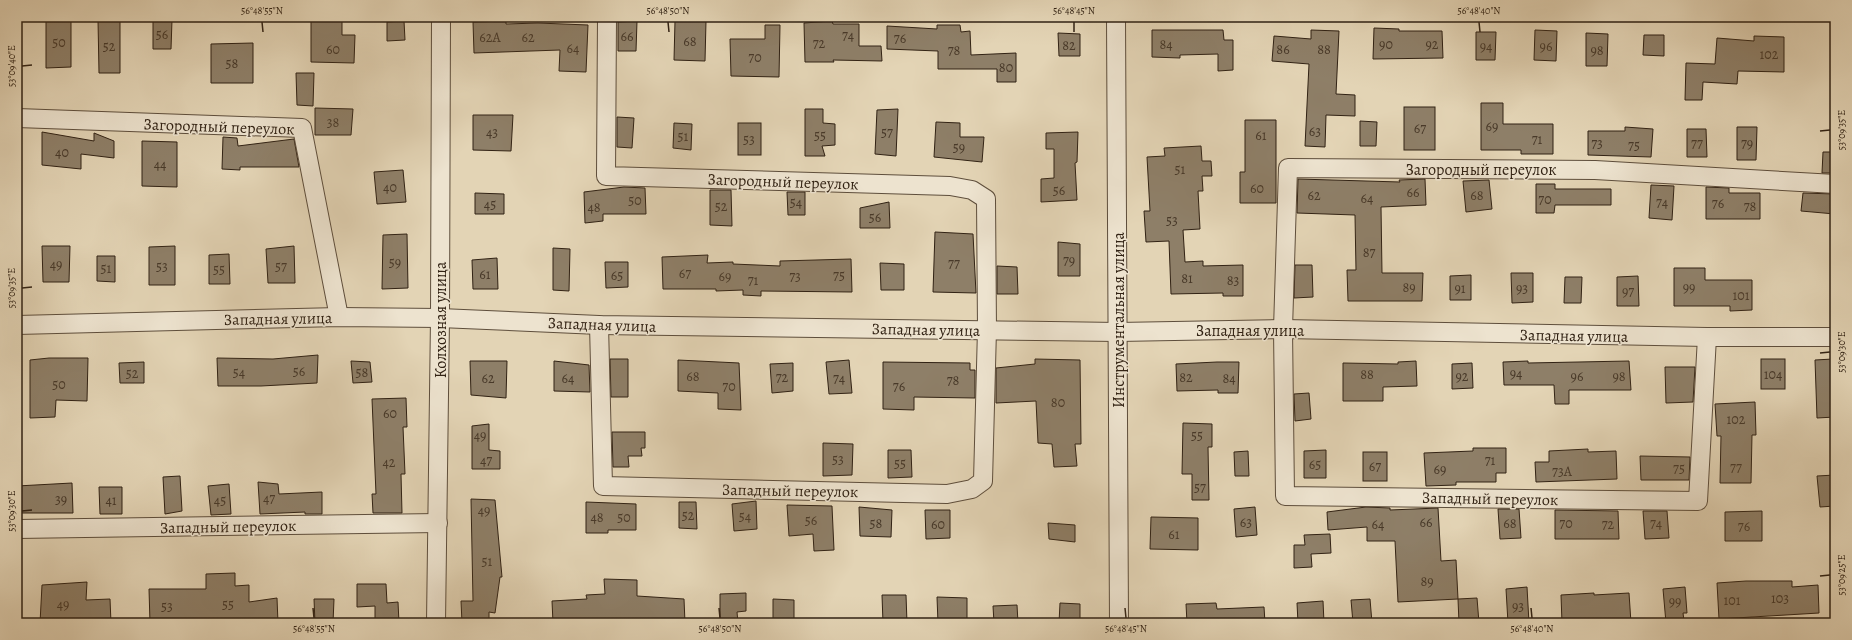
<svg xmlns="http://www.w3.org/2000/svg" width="1852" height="640" font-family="Alegreya,serif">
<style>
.building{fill:#8e7f68;stroke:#312214}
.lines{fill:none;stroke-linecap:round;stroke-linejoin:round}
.minor-casing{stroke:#5e4e3c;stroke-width:20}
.minor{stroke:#ede3cf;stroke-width:18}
.ticks{fill:none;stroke:#312214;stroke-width:1.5}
.labels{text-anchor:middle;stroke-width:3;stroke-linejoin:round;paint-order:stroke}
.number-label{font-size:14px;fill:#483929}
.street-label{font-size:16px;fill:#312214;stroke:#ede3cf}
.neatline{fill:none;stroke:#312214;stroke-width:1.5}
.ticks-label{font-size:10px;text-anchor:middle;fill:#312214}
</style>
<rect width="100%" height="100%" fill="#e3d4b5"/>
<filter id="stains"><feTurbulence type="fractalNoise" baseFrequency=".005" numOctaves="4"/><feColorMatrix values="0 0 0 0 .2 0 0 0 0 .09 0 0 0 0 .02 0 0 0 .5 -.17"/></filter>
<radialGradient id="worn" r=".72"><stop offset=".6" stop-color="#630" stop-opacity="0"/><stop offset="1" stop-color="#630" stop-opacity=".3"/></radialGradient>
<g class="building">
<polygon points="46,17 71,17 71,67 46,68"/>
<polygon points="342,17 342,35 355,35 354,63 311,62 311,18"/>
<polygon points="120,18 120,73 99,73 98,20"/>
<polygon points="153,20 172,20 171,49 153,49"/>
<polygon points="404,21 405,40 387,41 387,22"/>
<polygon points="506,21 506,24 538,23 588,25 586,72 559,71 560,50 474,53 473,22"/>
<polygon points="637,21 636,51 618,51 618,22"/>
<polygon points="675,21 706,21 705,61 674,60"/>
<polygon points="832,21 833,24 859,24 859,46 881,46 882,61 833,60 834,62 805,62 804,23"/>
<polygon points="765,25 780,25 779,77 731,76 730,39 765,39"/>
<polygon points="937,25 960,25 961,32 970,31 971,55 1016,53 1016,82 997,82 997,69 938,69 938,51 887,49 887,26 937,29"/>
<polygon points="1374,28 1399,29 1399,31 1442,31 1443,58 1373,59"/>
<polygon points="1152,30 1223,30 1224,40 1233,40 1233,70 1218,71 1218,54 1180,55 1180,58 1152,57"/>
<polygon points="1311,30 1339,31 1336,94 1355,95 1355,116 1326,115 1325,147 1305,146 1309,64 1272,61 1274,36 1311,39"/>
<polygon points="1535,30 1557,31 1556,61 1534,60"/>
<polygon points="1476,32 1496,32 1495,60 1476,60"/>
<polygon points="1058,33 1080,34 1080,56 1059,56"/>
<polygon points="1586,33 1608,34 1607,66 1586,66"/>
<polygon points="1644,35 1664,35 1664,56 1643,55"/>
<polygon points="1754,36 1784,37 1784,72 1738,71 1737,84 1703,82 1702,100 1685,100 1686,63 1715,64 1717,38 1754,41"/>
<polygon points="253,43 253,83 211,83 211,44"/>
<polygon points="296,73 314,73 313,106 297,105"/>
<polygon points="1481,103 1503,103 1503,124 1553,124 1553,154 1521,154 1521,150 1481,150"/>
<rect x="1404" y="107" width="31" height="43"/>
<polygon points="315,108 353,109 351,135 315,135"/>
<polygon points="805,109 823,109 823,123 835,124 835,145 822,146 825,156 805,156"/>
<polygon points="898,109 896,156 875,154 877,110"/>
<polygon points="473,115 513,115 511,151 473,150"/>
<polygon points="617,117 634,118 632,148 617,147"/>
<polygon points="1245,120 1276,120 1276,203 1240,203 1240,172 1245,172"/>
<polygon points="1360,121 1377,122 1376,146 1360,146"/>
<polygon points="936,122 960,123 960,137 984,137 982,162 934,157"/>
<polygon points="674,123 692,124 691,150 673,148"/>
<rect x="738" y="123" width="23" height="32"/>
<polygon points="1625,127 1653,129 1651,157 1588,155 1588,131 1625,131"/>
<polygon points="1737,127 1757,127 1756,160 1737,160"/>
<polygon points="1687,129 1706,129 1707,157 1687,157"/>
<polygon points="42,132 94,141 94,133 114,141 114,158 81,154 81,169 42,165"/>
<polygon points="1078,132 1077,162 1075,163 1077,200 1041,202 1041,179 1054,178 1054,149 1046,149 1046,133"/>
<polygon points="223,137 237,138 238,146 294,139 299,167 240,167 240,170 222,169"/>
<polygon points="142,141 177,142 177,187 142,186"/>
<polygon points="1201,146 1202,161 1211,161 1212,176 1202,176 1203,191 1198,191 1200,229 1183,230 1185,262 1203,261 1203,266 1243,265 1243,296 1223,296 1223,293 1171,294 1169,241 1146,242 1144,211 1150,211 1147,157 1165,156 1164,148"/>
<polygon points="1823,152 1835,152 1835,173 1822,173"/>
<polygon points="403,170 406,202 377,204 374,172"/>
<polygon points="1298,179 1400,182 1399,180 1425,179 1426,205 1381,207 1382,273 1423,273 1422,301 1348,301 1347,270 1356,270 1355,215 1297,213"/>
<polygon points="1489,180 1492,209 1466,212 1463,181"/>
<polygon points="1536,184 1555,184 1555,189 1611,189 1611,205 1555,205 1554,213 1536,213"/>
<polygon points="1651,185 1674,186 1672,220 1649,218"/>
<polygon points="624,187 645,188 646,214 603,214 603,221 585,223 584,192"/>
<polygon points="1706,187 1729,188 1729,193 1760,193 1760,219 1706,219"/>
<polygon points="710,190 731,190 732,226 710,225"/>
<polygon points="787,192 805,192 805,215 788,215"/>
<polygon points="475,193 504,194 504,214 475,214"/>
<polygon points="1803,193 1835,194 1835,214 1801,211"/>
<polygon points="889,202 890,228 860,228 860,208"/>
<polygon points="935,232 973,234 976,293 933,292"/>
<polygon points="407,234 408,288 382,289 383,235"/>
<polygon points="1058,242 1080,244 1080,276 1058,276"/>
<polygon points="42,246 70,246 69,282 43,282"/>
<polygon points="175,246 175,285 149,285 149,247"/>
<polygon points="294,246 295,283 268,283 266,249"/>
<polygon points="553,248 570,249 569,291 553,290"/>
<polygon points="229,254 230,284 209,284 209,255"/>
<polygon points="708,255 707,263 733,262 733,264 780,266 780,261 851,259 852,292 761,291 761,296 743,295 743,290 716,291 716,289 663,289 662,257"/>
<polygon points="97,256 115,256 115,282 97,281"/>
<polygon points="497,258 498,289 473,289 472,260"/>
<polygon points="605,262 628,262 628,287 606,288"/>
<polygon points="880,263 904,264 904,290 881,290"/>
<polygon points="1295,265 1312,265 1313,297 1294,298"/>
<polygon points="997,266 1017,267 1018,294 997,294"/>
<polygon points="1674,268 1705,268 1705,280 1752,280 1752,310 1730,311 1730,306 1674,306"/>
<polygon points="1511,273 1533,273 1533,302 1512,303"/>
<polygon points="1471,275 1471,300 1450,300 1450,276"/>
<polygon points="1638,276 1639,306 1617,306 1617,277"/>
<polygon points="1565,277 1582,277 1581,303 1564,303"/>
<polygon points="318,355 317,383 261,386 218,386 217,358 273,359"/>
<polygon points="49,358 88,358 87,401 56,400 55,417 30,418 30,360"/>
<polygon points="610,359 628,359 628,397 611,397"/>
<polygon points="1035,359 1080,360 1081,444 1075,444 1077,466 1054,467 1052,444 1038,443 1036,401 996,403 996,368 1035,364"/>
<rect x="1761" y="359" width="24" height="30"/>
<polygon points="1833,359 1835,417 1817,418 1815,360"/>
<polygon points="678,360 739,363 741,410 718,409 718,393 678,391"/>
<polygon points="849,360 852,393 829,394 826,362"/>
<polygon points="351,361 370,362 372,382 353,383"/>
<polygon points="470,361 507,361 506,398 471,395"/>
<polygon points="554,361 589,365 590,392 554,391"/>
<polygon points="1416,361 1417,386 1383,387 1383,401 1343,401 1343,363 1398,364 1398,362"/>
<polygon points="1528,361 1528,363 1629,361 1631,390 1569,390 1569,404 1555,404 1554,385 1504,385 1503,362"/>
<polygon points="144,362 144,383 120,383 119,363"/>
<polygon points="883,362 970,363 970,370 975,370 975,398 914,397 914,410 883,409"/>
<polygon points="1217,362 1239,362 1238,393 1218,393 1218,390 1177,391 1176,364"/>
<polygon points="793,363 793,391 772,393 770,364"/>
<polygon points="1472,363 1473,388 1452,389 1452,364"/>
<polygon points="1665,367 1695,367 1693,402 1666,403"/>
<polygon points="1309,393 1311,419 1295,421 1294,394"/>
<polygon points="406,398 407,427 403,427 405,474 401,474 402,513 373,513 372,494 376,494 372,399"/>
<polygon points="1755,402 1756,435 1752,435 1751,483 1720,483 1721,436 1717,436 1715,404"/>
<polygon points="1183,423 1212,424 1212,447 1208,447 1209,500 1192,500 1192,474 1182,474"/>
<polygon points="489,424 489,450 500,451 500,469 472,469 472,426"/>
<polygon points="612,432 645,432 645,448 641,448 642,456 628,456 629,467 613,467"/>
<polygon points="823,443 853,444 852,475 823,476"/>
<polygon points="1473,448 1506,448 1506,473 1496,473 1496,482 1456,482 1456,485 1426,486 1424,453 1473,451"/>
<polygon points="1588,449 1588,452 1616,451 1617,479 1536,482 1535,462 1549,462 1549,451"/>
<polygon points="888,450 911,450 912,477 888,478"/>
<polygon points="1326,450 1326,478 1304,478 1304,451"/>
<polygon points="1248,451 1249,476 1235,476 1234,452"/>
<rect x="1363" y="452" width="24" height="29"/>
<polygon points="1640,456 1690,457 1689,480 1641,480"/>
<polygon points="1835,475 1835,506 1820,507 1817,476"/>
<polygon points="180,476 182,511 165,514 163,477"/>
<polygon points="258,482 278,484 279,494 322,492 322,514 305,514 305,512 260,514"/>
<polygon points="72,483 73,513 17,513 17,486"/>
<polygon points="229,484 231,514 211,515 208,486"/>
<polygon points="99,487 122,487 122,514 100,514"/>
<polygon points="471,499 495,500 502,577 500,577 495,613 489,612 489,623 462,623 461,601 473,601"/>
<polygon points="756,501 757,529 734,531 732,504"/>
<polygon points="586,502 636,504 636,530 608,530 608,533 586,533"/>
<polygon points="679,502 696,502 697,529 679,528"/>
<polygon points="787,505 832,506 834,550 814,551 813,534 789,536"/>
<polygon points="859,507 892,510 891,537 860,536"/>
<polygon points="1255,507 1257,535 1236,537 1234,509"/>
<polygon points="1366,507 1390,508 1390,510 1438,508 1441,561 1456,560 1458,599 1398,602 1395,541 1367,541 1367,527 1328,530 1327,512"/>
<polygon points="1498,509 1519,509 1521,538 1500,539"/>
<polygon points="925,510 950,510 950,538 926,539"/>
<polygon points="1555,510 1618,511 1619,539 1555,539"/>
<polygon points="1643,511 1667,511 1669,538 1645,539"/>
<polygon points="1762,511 1762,541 1725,541 1725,512"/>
<polygon points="1151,517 1198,518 1198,550 1150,549"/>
<polygon points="1048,523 1075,525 1075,542 1049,539"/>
<polygon points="1330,534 1331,553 1311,554 1312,567 1294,568 1294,545 1305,545 1304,535"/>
<polygon points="235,573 235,586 249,585 249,602 277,598 278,623 150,623 149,589 206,589 206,574"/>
<polygon points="604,579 637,580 637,596 684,599 685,623 553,623 552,601 587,599 586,595 605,594"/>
<polygon points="1746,581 1792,581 1792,587 1818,585 1819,613 1719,619 1717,583"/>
<polygon points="87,582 86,600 110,599 111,623 40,623 42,585"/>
<polygon points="357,584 386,584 387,603 398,602 399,623 375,623 375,606 357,607"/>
<polygon points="1527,587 1529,623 1508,623 1506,589"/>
<polygon points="1685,587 1687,613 1683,613 1684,621 1666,623 1663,589"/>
<polygon points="746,593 746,611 737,612 738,623 720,623 720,594"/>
<polygon points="1594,593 1594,595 1629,593 1631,623 1562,623 1561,595"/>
<polygon points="882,595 906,595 907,623 883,623"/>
<polygon points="937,597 967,598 967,623 938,623"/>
<polygon points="1477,598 1479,623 1459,623 1458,599"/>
<polygon points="314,599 334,599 333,623 315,623"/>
<polygon points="773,599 794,600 794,623 773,623"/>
<polygon points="1370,599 1372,623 1353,623 1351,600"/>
<polygon points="1323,601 1324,623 1298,623 1297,603"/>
<polygon points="1060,603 1080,604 1080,623 1059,623"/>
<polygon points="1216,603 1217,609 1264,607 1265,623 1187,623 1186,604"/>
<polygon points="1017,605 1018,623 994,623 993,606"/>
</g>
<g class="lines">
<defs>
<g id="minor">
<polyline points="1116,17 1119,623"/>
<polyline points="17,118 302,128 339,317"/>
<polyline points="17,325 339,317 440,318 599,325 1118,332 1283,329 1707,337 1835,337"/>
<polyline points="599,325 603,486 947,494 972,489 983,481 987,329 986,199 972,190 950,186 606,176 607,17"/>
<polyline points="1707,337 1698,501 1285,496 1283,329 1288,168 1595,170 1835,184"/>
<polyline points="17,529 438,523"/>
<polyline points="436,623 440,318 441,17"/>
</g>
</defs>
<use href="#minor" class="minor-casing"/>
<use href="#minor" class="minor"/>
</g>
<path class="ticks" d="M262 22 263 32M668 22 669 32M1074 22V32M1479 22 1480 32M22 66 32 65M1820 131 1830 130M22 288 32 287M1820 353 1830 352M22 511 32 510M1820 576 1830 575M313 608 314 618M719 608 720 618M1125 608 1126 618M1531 608 1532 618"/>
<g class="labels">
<g class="number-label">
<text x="162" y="39">56</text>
<text x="848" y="40">74</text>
<text x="627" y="41">66</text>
<text x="490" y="42">62А</text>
<text x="528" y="42">62</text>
<text x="900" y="43">76</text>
<text x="690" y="46">68</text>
<text x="59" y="47">50</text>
<text x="819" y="48">72</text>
<text x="1166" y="49">84</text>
<text x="1386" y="49">90</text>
<text x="1432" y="49">92</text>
<text x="1069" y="50">82</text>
<text x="109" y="51">52</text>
<text x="1486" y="51">94</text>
<text x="1546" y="51">96</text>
<text x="573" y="53">64</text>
<text x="333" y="54">60</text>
<text x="1283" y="54">86</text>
<text x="1324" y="54">88</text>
<text x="954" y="55">78</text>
<text x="1597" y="55">98</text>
<text x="1769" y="59">102</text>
<text x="755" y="62">70</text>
<text x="232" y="68">58</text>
<text x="1006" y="72">80</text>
<text x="333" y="127">38</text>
<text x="1492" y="131">69</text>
<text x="1420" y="133">67</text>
<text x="1315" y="136">63</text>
<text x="492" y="137">43</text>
<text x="887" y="137">57</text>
<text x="820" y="140">55</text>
<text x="1261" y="140">61</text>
<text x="683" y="141">51</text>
<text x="749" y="144">53</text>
<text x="1537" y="144">71</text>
<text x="1597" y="148">73</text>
<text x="1697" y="148">77</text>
<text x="1747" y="148">79</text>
<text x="1634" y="150">75</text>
<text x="959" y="152">59</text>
<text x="62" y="157">40</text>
<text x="160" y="169">44</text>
<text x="1180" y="174">51</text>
<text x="390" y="192">40</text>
<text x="1257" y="193">60</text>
<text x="1059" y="195">56</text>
<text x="1413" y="197">66</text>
<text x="1314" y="200">62</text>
<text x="1477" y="200">68</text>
<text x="1367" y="203">64</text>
<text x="1545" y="204">70</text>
<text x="635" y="205">50</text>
<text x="796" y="207">54</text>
<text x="1662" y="207">74</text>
<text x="1718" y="208">76</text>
<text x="490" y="209">45</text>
<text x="721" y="211">52</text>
<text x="1750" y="211">78</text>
<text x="594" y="212">48</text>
<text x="875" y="222">56</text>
<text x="1172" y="225">53</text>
<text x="1369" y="257">87</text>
<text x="1069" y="265">79</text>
<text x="395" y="267">59</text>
<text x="954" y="268">77</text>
<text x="56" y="269">49</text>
<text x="162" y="271">53</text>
<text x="281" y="271">57</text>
<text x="106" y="273">51</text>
<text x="219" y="274">55</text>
<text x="685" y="278">67</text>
<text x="485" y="279">61</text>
<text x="617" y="280">65</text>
<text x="839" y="280">75</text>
<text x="725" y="281">69</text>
<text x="795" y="281">73</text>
<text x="1187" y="283">81</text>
<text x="753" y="285">71</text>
<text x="1233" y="285">83</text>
<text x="1409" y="292">89</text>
<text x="1689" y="292">99</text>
<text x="1460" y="293">91</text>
<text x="1522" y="293">93</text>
<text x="1628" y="296">97</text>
<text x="1741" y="300">101</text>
<text x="299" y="376">56</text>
<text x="239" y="377">54</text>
<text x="362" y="377">58</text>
<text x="132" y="378">52</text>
<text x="1516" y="378">94</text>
<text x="1367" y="379">88</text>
<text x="1773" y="379">104</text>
<text x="693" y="381">68</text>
<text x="1462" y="381">92</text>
<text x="1577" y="381">96</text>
<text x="1619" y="381">98</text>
<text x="782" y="382">72</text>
<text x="1186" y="382">82</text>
<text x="488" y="383">62</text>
<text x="568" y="383">64</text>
<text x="839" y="383">74</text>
<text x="1229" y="383">84</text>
<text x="953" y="385">78</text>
<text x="59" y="389">50</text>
<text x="729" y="391">70</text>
<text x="899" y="391">76</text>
<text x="1058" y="407">80</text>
<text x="390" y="418">60</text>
<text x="1736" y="424">102</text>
<text x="480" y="440">49</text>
<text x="1197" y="440">55</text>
<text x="838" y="464">53</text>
<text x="486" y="465">47</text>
<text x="1490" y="465">71</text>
<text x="389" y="467">42</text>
<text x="900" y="468">55</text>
<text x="1315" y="469">65</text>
<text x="1375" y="471">67</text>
<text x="1736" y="472">77</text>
<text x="1679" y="473">75</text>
<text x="1440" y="474">69</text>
<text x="1562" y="476">73А</text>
<text x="1200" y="492">57</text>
<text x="269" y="503">47</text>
<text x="61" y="504">39</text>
<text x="111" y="505">41</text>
<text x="220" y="505">45</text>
<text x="484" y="515">49</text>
<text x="688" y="520">52</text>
<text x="745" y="521">54</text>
<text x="597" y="522">48</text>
<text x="624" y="522">50</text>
<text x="811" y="525">56</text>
<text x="1246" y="527">63</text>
<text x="1426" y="527">66</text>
<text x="876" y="528">58</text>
<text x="1510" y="528">68</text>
<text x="1566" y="528">70</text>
<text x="1656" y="528">74</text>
<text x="938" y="529">60</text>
<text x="1378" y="529">64</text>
<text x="1608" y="529">72</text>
<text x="1744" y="531">76</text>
<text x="1174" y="539">61</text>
<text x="487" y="566">51</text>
<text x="1427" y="586">89</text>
<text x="1780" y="603">103</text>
<text x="1732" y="605">101</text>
<text x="1675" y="606">99</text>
<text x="63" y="609">49</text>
<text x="228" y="609">55</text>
<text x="167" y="611">53</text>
<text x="1518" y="611">93</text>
</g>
<g class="street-label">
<text transform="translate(219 126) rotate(2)" y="6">Загородный переулок</text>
<text x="1481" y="175">Загородный переулок</text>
<text transform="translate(783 181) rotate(2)" y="6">Загородный переулок</text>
<text transform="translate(278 318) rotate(-1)" y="6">Западная улица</text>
<text transform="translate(440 320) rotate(-90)" y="6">Колхозная улица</text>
<text transform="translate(1118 320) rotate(-90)" y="6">Инструментальная улица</text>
<text transform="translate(602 324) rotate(2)" y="6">Западная улица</text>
<text transform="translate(926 329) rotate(1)" y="6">Западная улица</text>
<text x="1250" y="336">Западная улица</text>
<text transform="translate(1574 335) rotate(1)" y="6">Западная улица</text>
<text transform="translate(790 490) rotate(1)" y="6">Западный переулок</text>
<text transform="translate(1490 498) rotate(1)" y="6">Западный переулок</text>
<text transform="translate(228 526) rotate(-1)" y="6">Западный переулок</text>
</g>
</g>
<rect width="1852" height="640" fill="none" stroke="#e3d4b5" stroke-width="44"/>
<rect x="22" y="22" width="1808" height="596" class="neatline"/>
<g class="ticks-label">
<text x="262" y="14">56°48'55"N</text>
<text x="668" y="14">56°48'50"N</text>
<text x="1074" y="14">56°48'45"N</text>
<text x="1479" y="14">56°48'40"N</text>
<text transform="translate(11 66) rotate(-90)" y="4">53°09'40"E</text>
<text transform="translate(1841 130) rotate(-90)" y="4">53°09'35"E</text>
<text transform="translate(11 288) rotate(-90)" y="4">53°09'35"E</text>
<text transform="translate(1841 352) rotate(-90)" y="4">53°09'30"E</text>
<text transform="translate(11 511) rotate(-90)" y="4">53°09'30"E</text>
<text transform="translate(1841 575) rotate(-90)" y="4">53°09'25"E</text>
<text x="314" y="632">56°48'55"N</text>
<text x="720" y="632">56°48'50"N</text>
<text x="1126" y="632">56°48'45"N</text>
<text x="1532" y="632">56°48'40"N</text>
</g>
<rect width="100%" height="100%" filter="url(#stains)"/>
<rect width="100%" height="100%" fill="url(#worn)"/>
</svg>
